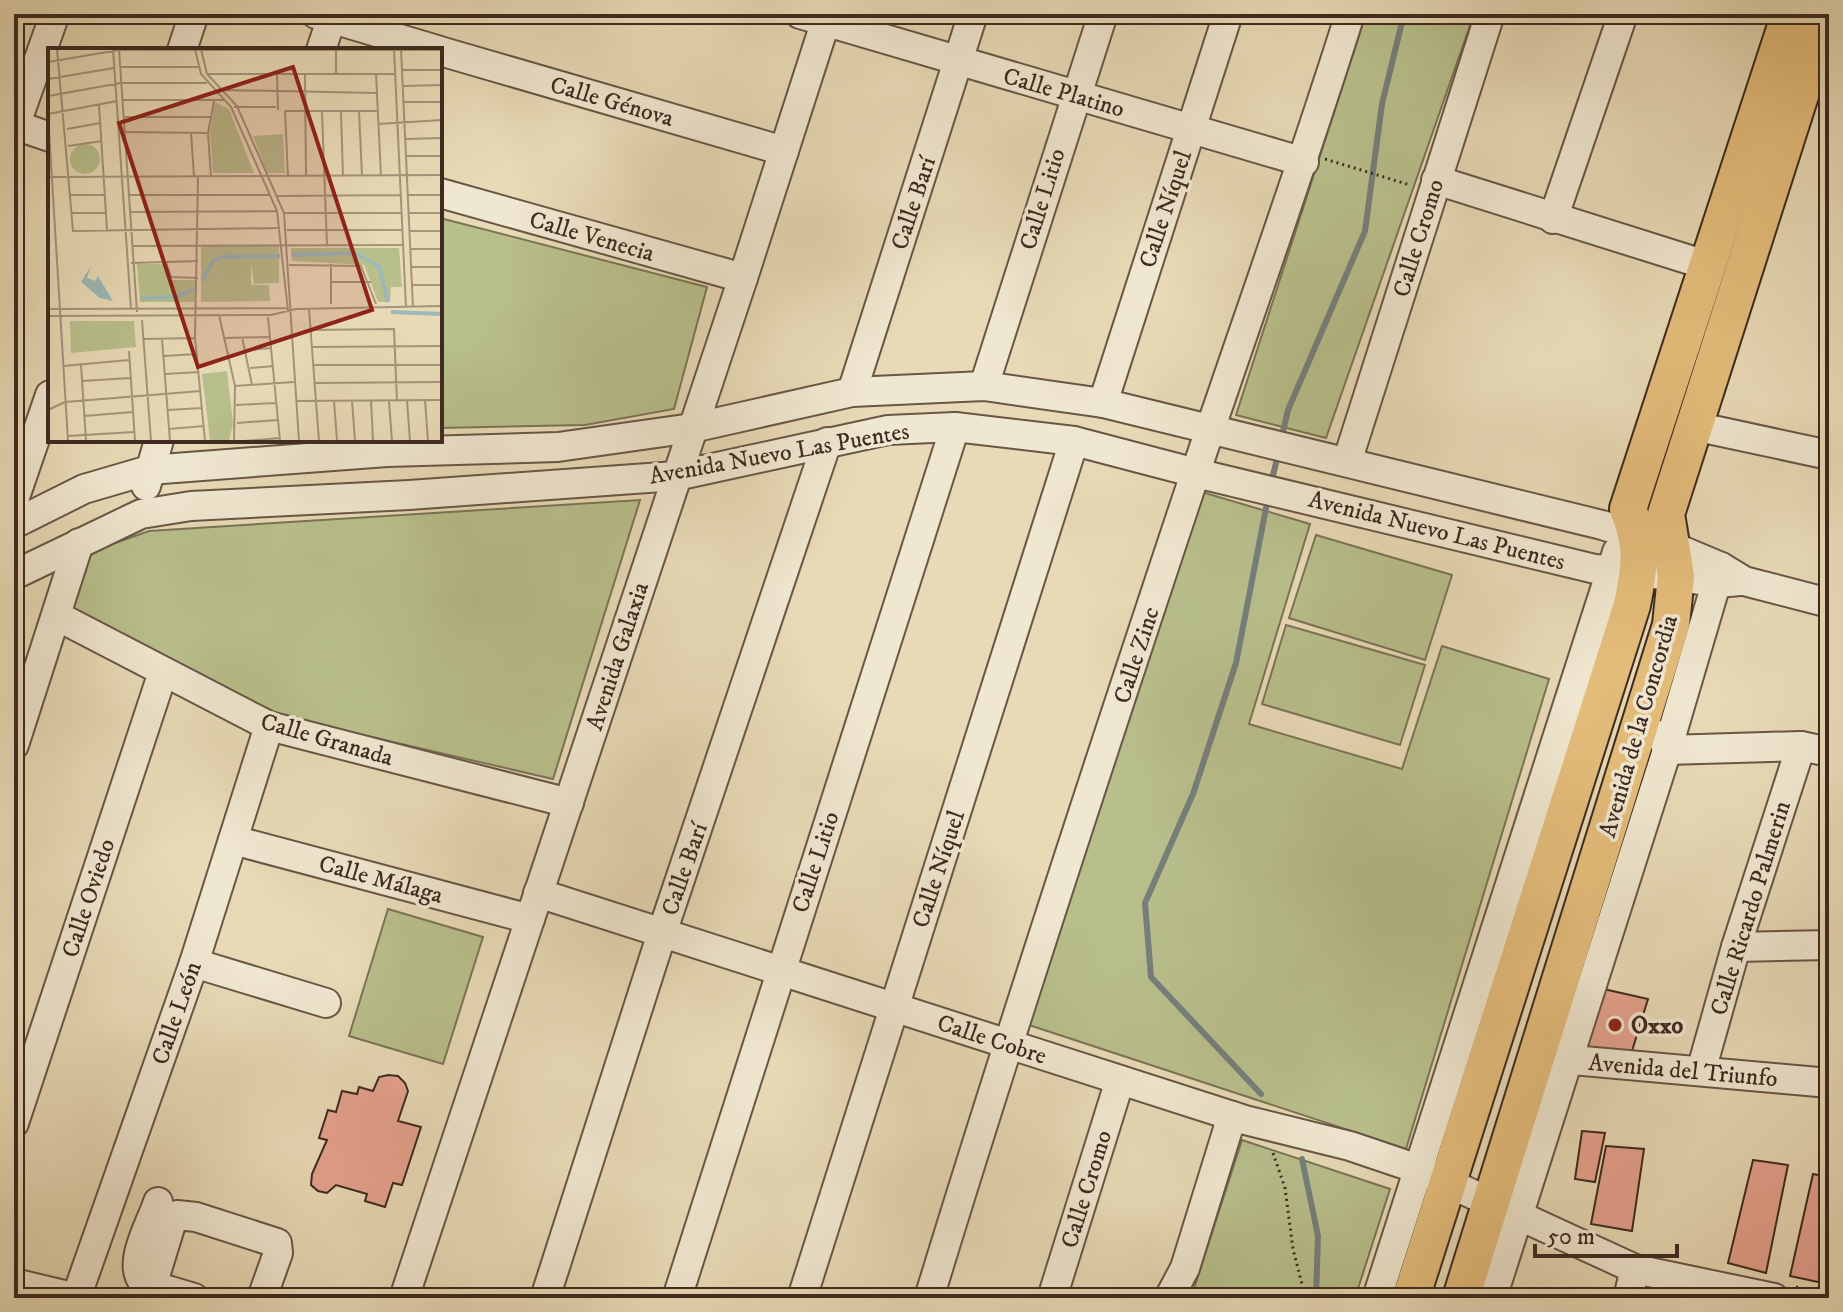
<svg xmlns="http://www.w3.org/2000/svg" width="1843" height="1312" font-family="'IM FELL DW Pica',serif">
<style>
.green{fill:#b8bf8c;stroke:#7b7456;stroke-width:2}
.lines{fill:none;stroke-linecap:round;stroke-linejoin:round}
.stream{stroke:#767f7c;stroke-width:6}
.building{fill:#e6a28e;stroke:#3e2a21;stroke-width:2}
.minor-casing{stroke:#685646;stroke-width:32}
.major-casing{stroke:#3e2a21;stroke-width:40}
.path{stroke:#3e2a21;stroke-width:3;stroke-dasharray:2 4;stroke-linecap:butt}
.minor{stroke:#f0e7d0;stroke-width:28}
.major{stroke:#e4bd7b;stroke-width:36}
.poi-dot{fill:#8f2418;stroke:#f0e7d0;stroke-width:3}
.labels{text-anchor:middle;stroke-width:7;stroke-linejoin:round;paint-order:stroke}
.street-label{font-size:24px;fill:#3e2a21;stroke:#f0e7d0}
.poi-label{font-size:24px;font-weight:bold;fill:#3e2a21;stroke:#f0e7d0;text-anchor:start}
.inset-river{fill:none;stroke:#9cb8b8;stroke-width:4}
.inset-road{fill:none;stroke:#a4947a;stroke-width:2}
.view{fill:#8f2418;fill-opacity:0.15;stroke:#8f2418;stroke-width:4}
.inset-edge{fill:none;stroke:#3e2a21;stroke-width:4}
</style>
<rect width="100%" height="100%" fill="#e8dab6"/>
<filter id="stains"><feTurbulence type="fractalNoise" baseFrequency=".0025" numOctaves="4"/><feColorMatrix values="0 0 0 0 .2 0 0 0 0 .09 0 0 0 0 .02 0 0 0 .5 -.17"/></filter>
<radialGradient id="worn" r=".72"><stop offset=".6" stop-color="#630" stop-opacity="0"/><stop offset="1" stop-color="#630" stop-opacity=".3"/></radialGradient>
<g class="green">
<polygon points="1366,14 1474,14 1326,438 1236,415"/>
<polygon points="440,218 707,287 674,409 585,425 440,428"/>
<polygon points="1195,490 1310,524 1249,724 1402,769 1442,646 1549,679 1406,1149 1026,1024"/>
<polygon points="640,500 553,779 263,712 71,607 87,553 149,531"/>
<polygon points="1316,535 1452,575 1425,660 1289,618"/>
<polygon points="1286,625 1425,665 1400,745 1262,704"/>
<polygon points="388,909 483,937 443,1064 349,1036"/>
<polygon points="1242,1140 1390,1189 1355,1298 1191,1298"/>
</g>
<g class="lines">
<g class="stream">
<polyline points="1281,440 1288,410 1365,231 1382,104 1404,14"/>
<polyline points="1271,483 1278,455"/>
<polyline points="1261,1094 1151,977 1145,903 1193,794 1236,663 1268,498"/>
<polyline points="1302,1159 1318,1236 1316,1298"/>
</g>
</g>
<g class="building">
<polygon points="1599,988 1648,999 1632,1051 1585,1050"/>
<polygon points="388,1075 398,1076 405,1083 408,1091 398,1121 421,1127 402,1185 393,1183 385,1207 365,1201 367,1194 336,1185 327,1193 318,1191 311,1185 312,1174 327,1140 319,1138 328,1110 336,1112 342,1091 357,1094 359,1087 373,1091 379,1077"/>
<polygon points="1582,1131 1605,1133 1595,1182 1575,1179"/>
<polygon points="1606,1146 1644,1149 1632,1231 1591,1224"/>
<polygon points="1753,1160 1788,1165 1766,1273 1728,1263"/>
<polygon points="1813,1174 1829,1177 1829,1259 1823,1283 1790,1276"/>
</g>
<g class="lines">
<defs>
<g id="minor">
<polyline points="316,14 437,50"/>
<polyline points="800,14 1304,162"/>
<polyline points="182,50 194,14"/>
<polyline points="321,50 333,14"/>
<polyline points="440,51 784,151"/>
<polyline points="15,125 50,137"/>
<polyline points="14,129 55,14"/>
<polyline points="1436,180 1706,265"/>
<polyline points="440,193 743,278"/>
<polyline points="1553,219 1623,14"/>
<polyline points="984,386 1103,14"/>
<polyline points="852,392 973,14"/>
<polyline points="1103,403 1228,14"/>
<polyline points="1694,426 1829,455"/>
<polyline points="1347,462 1490,14"/>
<polyline points="146,486 159,440"/>
<polyline points="14,500 50,395"/>
<polyline points="14,524 84,489 149,470 387,452 558,447 692,428 852,392 984,386 1103,403 1602,525 1671,546 1721,567 1744,581 1829,603"/>
<polyline points="14,575 141,514 191,506 409,495 676,476 888,430 955,427 1074,441 1196,473 1595,569 1676,576 1717,583 1740,581"/>
<polyline points="57,616 269,726 569,803"/>
<polyline points="1662,735 1667,750 1801,746 1829,752"/>
<polyline points="14,745 79,543"/>
<polyline points="233,840 530,919"/>
<polyline points="538,893 1245,1120 1350,1146 1418,1169 1635,1269 1774,1298"/>
<polyline points="1736,947 1829,945"/>
<polyline points="194,963 326,1003"/>
<polyline points="1550,1058 1829,1083"/>
<polyline points="1701,1071 1736,947 1801,746"/>
<polyline points="14,1123 163,672"/>
<path d="M158 1202C151 1224 126 1264 144 1283L194 1298"/>
<polyline points="14,1283 77,1298"/>
<polyline points="76,1298 194,963 269,726"/>
<polyline points="155,1298 152,1286 171,1224 177,1215 196,1217 277,1243 278,1253 262,1298"/>
<polyline points="404,1298 743,278 828,14"/>
<polyline points="545,1298 662,933 827,442"/>
<polyline points="677,1298 955,427"/>
<polyline points="802,1298 1074,441"/>
<path d="M929 1298C1013 1023 1103 750 1194 477 1246 323 1301 170 1350 14"/>
<polyline points="1052,1298 1120,1080"/>
<polyline points="1169,1298 1185,1268 1232,1116"/>
<polyline points="1377,1298 1617,552"/>
<polyline points="1492,1298 1667,750 1721,567"/>
<polyline points="1628,1298 1635,1269"/>
</g>
<g id="major">
<path d="M1411 1298 1632 605C1640 566 1643 546 1628 509L1790 14"/>
<polyline points="1461,1298 1671,625 1676,576 1666,514 1826,14"/>
</g>
</defs>
<use href="#minor" class="minor-casing"/>
<use href="#major" class="major-casing"/>
<g class="path">
<polyline points="1325,159 1410,185"/>
<polyline points="1273,1153 1285,1188 1293,1249 1302,1284 1302,1298"/>
<polyline points="1796,1287 1829,1294"/>
</g>
<use href="#minor" class="minor"/>
<use href="#major" class="major"/>
</g>
<circle class="poi-dot" cx="1615" cy="1025" r="8"/>
<g class="labels">
<g class="street-label">
<text transform="translate(1064 92) rotate(16)" y="8">Calle Platino</text>
<text transform="translate(612 101) rotate(16)" y="8">Calle Génova</text>
<text transform="translate(1042 199) rotate(-73)" y="8">Calle Litio</text>
<text transform="translate(913 203) rotate(-72)" y="8">Calle Barí</text>
<text transform="translate(1165 209) rotate(-72)" y="8">Calle Níquel</text>
<text transform="translate(592 236) rotate(16)" y="8">Calle Venecia</text>
<text transform="translate(1418 238) rotate(-73)" y="8">Calle Cromo</text>
<text transform="translate(779 453) rotate(-10)" y="8">Avenida Nuevo Las Puentes</text>
<text transform="translate(1437 530) rotate(14)" y="8">Avenida Nuevo Las Puentes</text>
<text transform="translate(1136 655) rotate(-72)" y="8">Calle Zinc</text>
<text transform="translate(617 656) rotate(-72)" y="8">Avenida Galaxia</text>
<text transform="translate(1638 726) rotate(-74)" y="8">Avenida de la Concordia</text>
<text transform="translate(327 739) rotate(16)" y="8">Calle Granada</text>
<text transform="translate(815 862) rotate(-72)" y="8">Calle Litio</text>
<text transform="translate(684 869) rotate(-71)" y="8">Calle Barí</text>
<text transform="translate(938 869) rotate(-72)" y="8">Calle Níquel</text>
<text transform="translate(381 879) rotate(15)" y="8">Calle Málaga</text>
<text transform="translate(88 898) rotate(-72)" y="8">Calle Oviedo</text>
<text transform="translate(1750 908) rotate(-73)" y="8">Calle Ricardo Palmerin</text>
<text transform="translate(176 1013) rotate(-71)" y="8">Calle León</text>
<text transform="translate(992 1039) rotate(18)" y="8">Calle Cobre</text>
<text transform="translate(1683 1070) rotate(5)" y="8">Avenida del Triunfo</text>
<text transform="translate(1086 1189) rotate(-73)" y="8">Calle Cromo</text>
</g>
<g class="poi-label">
<text x="1631" y="1033">Oxxo</text>
</g>
</g>
<g transform="translate(48 48)">
<rect width="394" height="394" fill="#e8dab6"/>
<path d="M167 54 181 61 206 125H165L162 84ZM235 86 237 125H219L205 88ZM22 111a15 15 0 1 1 30 0a15 15 0 1 1-30 0ZM153 198H231V235L206 236 203 215V237H221L222 253 153 254ZM243 200H351L354 239H343L342 254H330L316 217 244 213ZM89 216H115L124 232H147V254H92ZM22 273H86L88 299 23 305ZM179 323 185 376 181 393H162L154 326Z" fill="#b8bf8c"/>
<path d="M43 218 39 230 47 233 50 228 65 253 52 250 33 234Z" fill="#9cb8b8"/>
<path class="inset-river" d="M243 207 306 205 331 218 340 254M154 233 165 213 174 209 232 208M93 250 129 249 146 241M343 264 394 266"/>
<path class="inset-road" d="M9 1 25 183 232 180M65 1 83 261M71 1 89 264M147 1 153 26 183 59 229 163 240 263M153 1 159 26 189 58 236 165 251 393M346 1 358 260M353 1 365 260M0 14 71 2H394M72 19H152M354 22H394M159 26H347M229 26 230 62M328 26 333 128M257 27 258 129M288 27V2M0 31 66 20M355 38 394 37M175 42 329 45M0 48 73 35H159M74 52H176M356 54H394M51 57 59 182M186 59H228M237 63H330M237 63 240 129M311 63 314 128M274 64 279 198M293 64 295 129M0 66 20 393M0 66 69 53M75 69H163M330 76 394 72M19 81 52 75M74 84 160 85M143 85 146 128M357 91 394 90M20 98 54 93M358 108H394M150 128 147 290 157 393M163 128 160 85 166 53M0 129 394 127M22 147H57M81 147H221M359 147H394M229 148 352 147M83 164 229 163M24 165H58M236 165H353M360 165H394M239 182H354M361 183H394M85 198 354 197M362 201H394M118 214 123 229 150 230M83 215 150 213M283 216V256M241 217 313 218 328 256M362 219H394M283 234H323M364 237H394M0 261 240 260M261 261 271 393M171 267 187 338 186 393M0 268 223 267 248 261 394 258M220 269 232 393M94 272 103 393M263 282 346 281 349 353M194 289 204 337M176 290 223 289M96 291 147 290M114 291 122 393M265 299 394 298M198 302 224 300M81 303 87 393M116 308 149 306M33 317 38 393M266 317H394M15 318 81 312M202 320 226 318M117 326 151 324M34 333 82 330M267 335 394 334M187 338 246 334M377 352 380 393M248 353 394 352M286 353 289 393M304 353 307 393M323 353 325 393M341 353 344 393M359 353 362 393M188 357 228 355M0 362 17 354 153 343M120 362 154 360M36 368 85 364M189 375 230 372M121 381 156 378M20 388 86 384M196 393 232 390"/>
<path class="view" d="M245 19 324 262 150 319 71 75Z"/>
<rect width="394" height="394" class="inset-edge"/>
</g>
<rect width="1843" height="1312" fill="none" stroke="#e8dab6" stroke-width="48"/>
<rect x="16" y="16" width="1811" height="1280" fill="none" stroke="#3e2a21" stroke-width="4"/>
<rect x="24" y="24" width="1795" height="1264" fill="none" stroke="#3e2a21" stroke-width="2"/>
<path d="M1535 1244v12h142v-12" fill="none" stroke="#3e2a21" stroke-width="4"/>
<text x="1547" y="1244" font-size="24" fill="#3e2a21" stroke="#f0e7d0" stroke-width="6" paint-order="stroke">50 m</text>
<rect width="100%" height="100%" filter="url(#stains)"/>
<rect width="100%" height="100%" fill="url(#worn)"/>
</svg>
